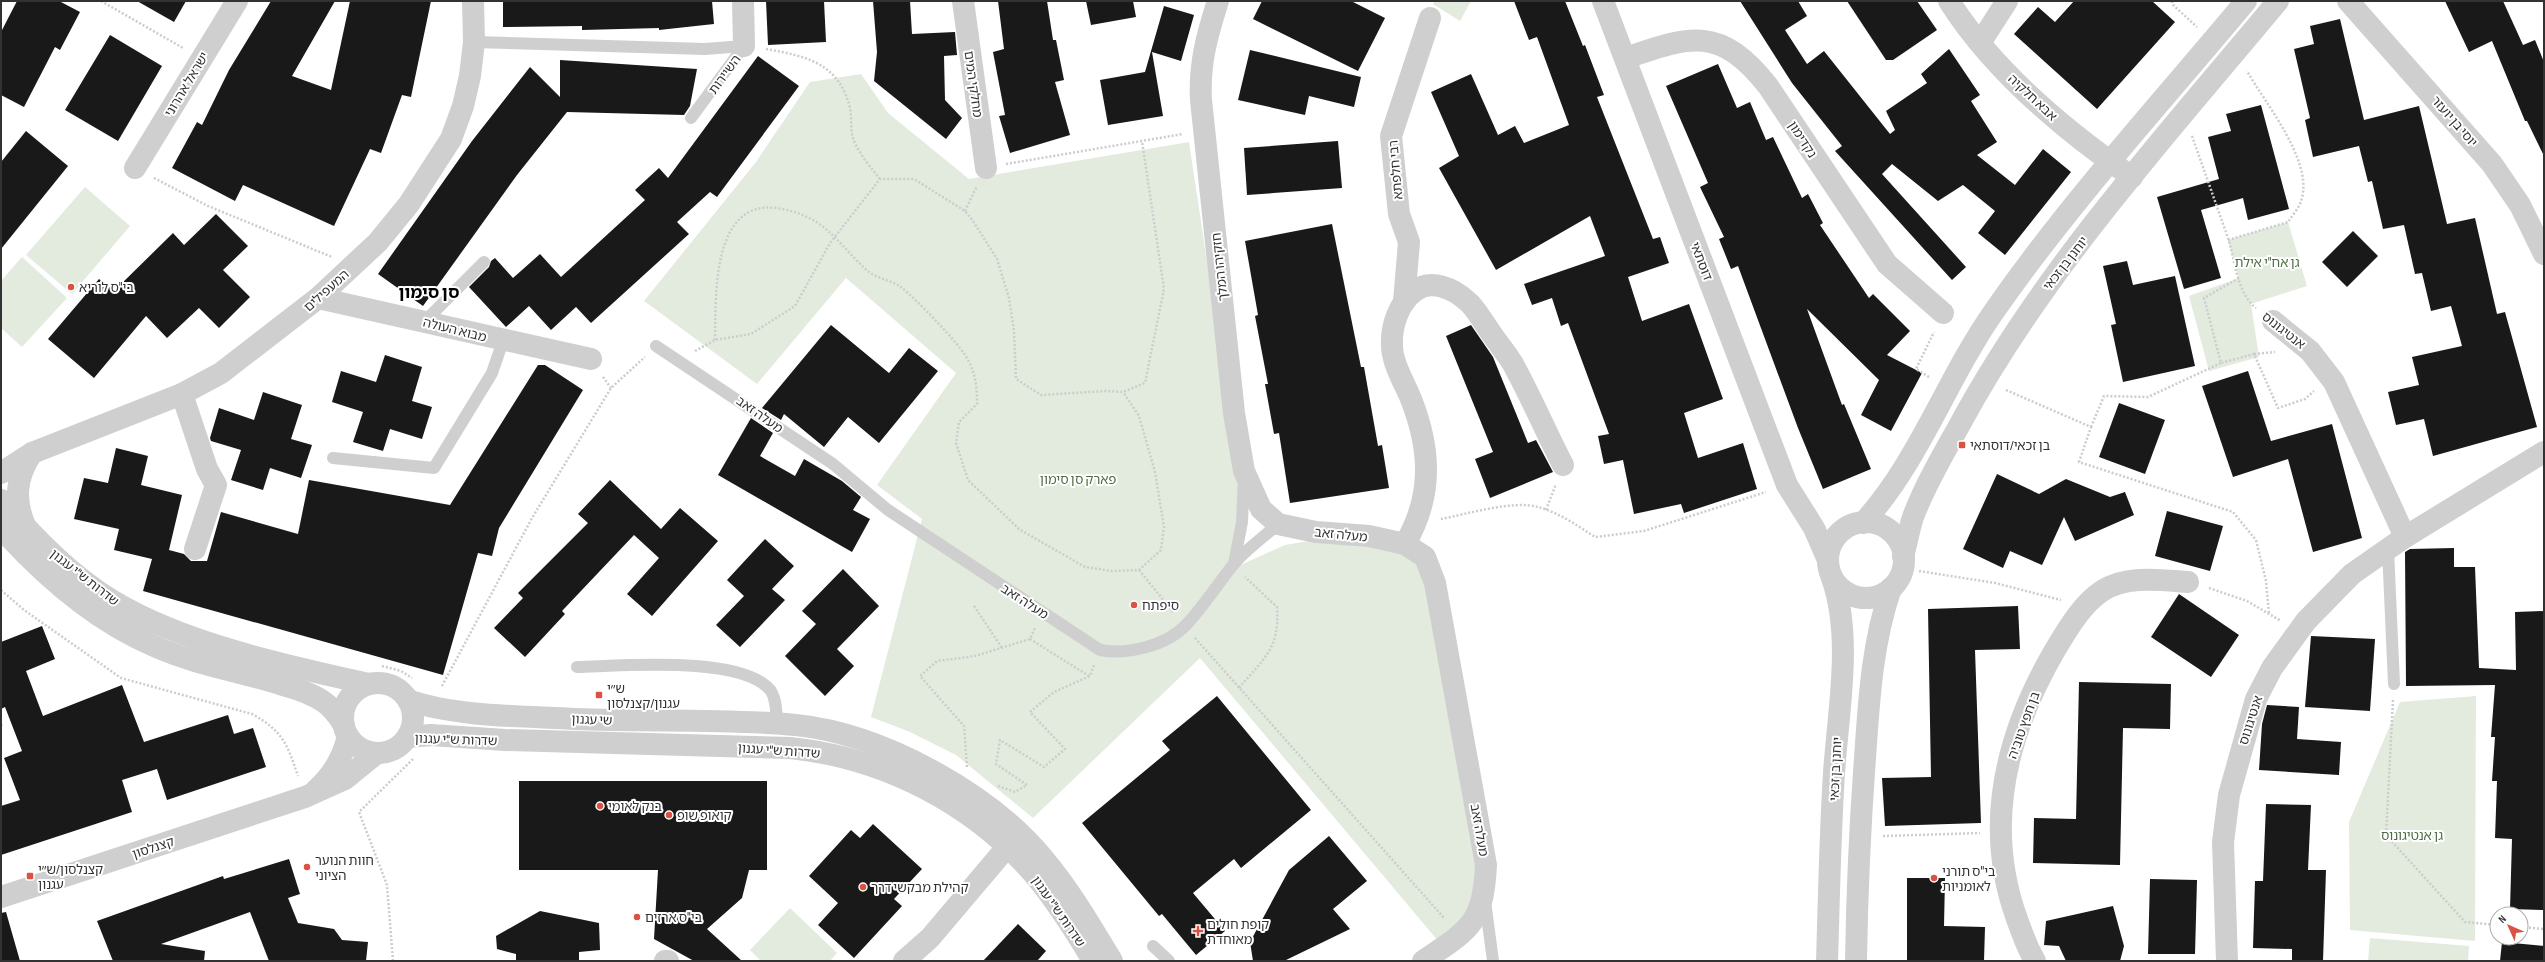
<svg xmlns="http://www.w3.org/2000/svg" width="2545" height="962" font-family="'Sofia Sans Condensed','Noto Sans Hebrew',sans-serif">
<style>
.green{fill:#e3ebdf}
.building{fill:#191919}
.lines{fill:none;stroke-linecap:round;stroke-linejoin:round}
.path{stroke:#ccc;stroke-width:2.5;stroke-dasharray:2 2;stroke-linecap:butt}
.service{stroke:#cfcfcf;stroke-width:12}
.minor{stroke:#cfcfcf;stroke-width:22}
.tertiary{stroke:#cfcfcf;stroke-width:22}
.poi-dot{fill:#da5243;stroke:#fff;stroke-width:1.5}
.labels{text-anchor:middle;stroke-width:4;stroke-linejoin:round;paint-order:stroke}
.street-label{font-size:13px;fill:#323232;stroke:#fff}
.park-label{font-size:13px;fill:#4e6c42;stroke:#fff}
.poi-label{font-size:13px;fill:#323232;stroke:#fff;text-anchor:start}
.district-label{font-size:17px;font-weight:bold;fill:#000;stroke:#fff}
</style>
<rect width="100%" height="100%" fill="#fff"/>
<g class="green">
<polygon points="1435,1 1471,1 1460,21 1433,4"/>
<polygon points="861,74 888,113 969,179 1189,142 1241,488 1236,567 1285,545 1321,539 1401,547 1425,574 1481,871 1479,895 1463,920 1439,942 1200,658 1033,818 956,755 910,732 871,717 922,519 877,485 956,373 846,278 757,384 644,301 756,162 810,82"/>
<polygon points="85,187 130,226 72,294 26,255"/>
<polygon points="2288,222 2307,286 2251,304 2259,357 2209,371 2189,296 2239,278 2228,240"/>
<polygon points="22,257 67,298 22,347 1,328 1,281"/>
<polygon points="2476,696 2475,941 2350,930 2349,822 2400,702"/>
<polygon points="790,908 837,953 830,961 761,961 750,950"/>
<polygon points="2370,938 2469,946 2468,961 2368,961"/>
</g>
<g class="building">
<polygon points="17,1 59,1 80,12 60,50 55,47 24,107 1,95 1,32"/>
<polygon points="137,1 186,1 174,22"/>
<polygon points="271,1 335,1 292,76 331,90 350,1 431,1 411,97 402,95 381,153 370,149 334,226 243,185 235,201 172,168 197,122 202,125 229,70"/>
<polygon points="503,1 712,1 714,24 659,30 659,28 582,30 582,26 503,27"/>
<polygon points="766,1 824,1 826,42 768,45"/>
<polygon points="873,1 910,1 912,34 955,32 957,55 944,56 945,100 962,118 946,139 874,81 877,52"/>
<polygon points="998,1 1047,1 1053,40 1056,40 1064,80 1055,82 1070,135 1010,153 999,116 1005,115 993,52 1004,49"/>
<polygon points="1086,1 1133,1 1136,17 1091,25"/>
<polygon points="1262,1 1351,1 1385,18 1358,71 1253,19"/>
<polygon points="1514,1 1565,1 1583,46 1585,45 1604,95 1597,97 1653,239 1660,237 1669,263 1628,277 1642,321 1689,304 1723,399 1684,413 1698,458 1743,443 1757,489 1684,513 1681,504 1634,514 1623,460 1604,464 1598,436 1609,434 1568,323 1561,326 1552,298 1532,305 1524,284 1605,256 1590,216 1496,270 1439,168 1459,156 1431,92 1471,74 1498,135 1515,126 1524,143 1569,125 1537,37 1529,40"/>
<polygon points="1740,1 1798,1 1807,16 1785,30 1807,64 1824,51 1890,134 1895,130 1886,111 1927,83 1921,74 1949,49 1980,95 1971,101 1997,142 1977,155 2015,185 2043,149 2071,172 2005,255 1978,233 1995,211 1963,185 1938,201 1892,164 1882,174 1966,267 1952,280 1835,151 1842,146 1792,83"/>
<polygon points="1847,1 1917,1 1937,30 1893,60 1886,60"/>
<polygon points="2074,1 2152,1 2175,22 2097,109 2014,34 2038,7 2055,22"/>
<polygon points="2445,1 2503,1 2523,45 2535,40 2544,62 2544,156 2527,121 2525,121 2492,41 2469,52"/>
<polygon points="1164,6 1194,15 1181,61 1152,52 1163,116 1108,125 1100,80 1145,72"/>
<polygon points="2340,19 2364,120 2419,106 2447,224 2475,218 2497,314 2505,312 2537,427 2433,456 2424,419 2396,425 2388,392 2419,385 2412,357 2462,346 2451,306 2431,311 2422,273 2415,274 2404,225 2383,229 2372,181 2368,182 2359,146 2313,157 2305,120 2310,118 2294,49 2314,44 2310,26"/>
<polygon points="110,35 162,66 118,141 65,110"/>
<polygon points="1250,50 1361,77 1354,107 1309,96 1305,115 1238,100"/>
<polygon points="758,56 799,86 717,197 710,192 677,222 689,234 591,323 576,307 551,330 529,306 506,327 469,287 489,267 491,261 495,258 513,278 540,254 561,277 645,200 635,190 659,168 668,178"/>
<polygon points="560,60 697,69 690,106 684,115 567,112 517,175 423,306 378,274 472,141 530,67 560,97"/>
<polygon points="1718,64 1737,108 1750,102 1766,140 1773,137 1802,198 1808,194 1823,223 1820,225 1869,298 1873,294 1910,331 1887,355 1922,373 1891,431 1861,415 1879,380 1807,309 1842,405 1844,404 1871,469 1823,489 1798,428 1738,266 1731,269 1719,239 1724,237 1700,187 1708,183 1666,86"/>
<polygon points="2261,105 2289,209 2248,220 2243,198 2201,210 2221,278 2184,289 2157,197 2219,179 2208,137 2231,131 2226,114"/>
<polygon points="26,131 68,166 1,249 1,162"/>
<polygon points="1338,141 1342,188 1247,195 1244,148"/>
<polygon points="216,214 248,246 223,270 250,297 219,328 199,308 167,338 146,316 94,378 48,339 99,279 114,291 173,233 184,245"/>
<polygon points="1332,224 1361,367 1364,367 1378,446 1382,445 1389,488 1290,503 1279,433 1274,434 1265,384 1268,384 1255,316 1258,315 1245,241"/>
<polygon points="2353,231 2378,256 2347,287 2322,262"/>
<polygon points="2127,261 2133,285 2175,276 2195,366 2123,382 2111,325 2116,324 2103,266"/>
<polygon points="831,325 889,373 909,348 938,371 879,443 848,417 824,447 784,414 781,420 762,408"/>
<polygon points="1471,325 1493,357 1528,443 1536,440 1553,472 1490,498 1475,459 1493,452 1446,336"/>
<polygon points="385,355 422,367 412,401 432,407 422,439 390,429 383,451 353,442 363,412 332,402 341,371 376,382"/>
<polygon points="538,365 545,365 583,390 499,528 492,556 478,553 443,675 143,591 152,559 114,550 119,529 74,519 84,478 108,483 116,448 148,456 141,485 182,495 169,550 184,554 191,561 207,561 221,512 298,534 309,480 450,505"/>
<polygon points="2248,371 2271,441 2332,424 2362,538 2313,552 2288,459 2233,477 2202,386"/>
<polygon points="263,392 302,405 291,439 312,445 301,478 270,468 263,490 231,480 241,450 211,441 210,438 219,408 254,420"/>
<polygon points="2119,403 2165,420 2145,474 2099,457"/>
<polygon points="751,418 773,433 760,456 795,476 804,459 842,481 861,497 853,510 870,519 852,552 718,475"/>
<polygon points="1997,474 2039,494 2066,479 2110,497 2125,492 2134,515 2075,541 2064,517 2042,565 2010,551 2003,568 1963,549"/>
<polygon points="610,480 661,529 680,508 718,541 652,616 627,594 659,558 634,535 562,611 565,614 525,657 494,628 523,598 518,593 588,523 578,514"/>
<polygon points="2167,511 2223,526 2210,571 2155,556"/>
<polygon points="765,539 794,566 772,589 785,600 740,647 716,625 744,596 727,580"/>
<polygon points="2454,548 2454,567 2475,567 2479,668 2516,670 2515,612 2544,611 2544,910 2510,909 2512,839 2495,838 2497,781 2492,781 2495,737 2491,737 2495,685 2406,686 2405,552 2410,549"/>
<polygon points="843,569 879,606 837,649 854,666 825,696 785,656 816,624 802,611"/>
<polygon points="2179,594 2239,635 2211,677 2151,637"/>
<polygon points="2018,606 2020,649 1975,650 1981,823 1885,826 1882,778 1931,777 1928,609"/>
<polygon points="42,626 55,659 26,671 43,716 122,685 144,742 228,715 234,734 253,728 266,767 167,800 157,769 122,780 132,812 1,855 1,806 20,800 4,758 22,751 5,707 1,709 1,642"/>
<polygon points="2311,636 2375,639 2370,711 2305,707"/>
<polygon points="2079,682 2171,684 2170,729 2123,728 2120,865 2033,863 2034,818 2076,819"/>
<polygon points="1217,696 1311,810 1241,868 1234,859 1193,893 1225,931 1196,955 1162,914 1159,916 1082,823 1170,750 1162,741"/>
<polygon points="2267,705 2299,707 2297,739 2341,742 2339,775 2259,770 2262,724"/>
<polygon points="519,781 767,781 767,870 749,870 742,898 707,929 742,961 694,961 654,939 658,870 519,870"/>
<polygon points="2266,804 2311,805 2308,870 2326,870 2323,961 2292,961 2292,949 2253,948 2255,881 2263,881"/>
<polygon points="873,824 922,869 894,899 902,906 854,958 818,925 838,903 809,876 851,830 860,838"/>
<polygon points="1329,836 1367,881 1333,909 1350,929 1284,961 1253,961 1250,942 1289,870"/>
<polygon points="289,859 300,894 288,898 298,923 334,929 342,940 368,942 366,961 269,961 250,912 161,944 205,951 204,961 113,961 97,921 223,876 224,879"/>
<polygon points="1907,878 1945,878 1944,926 1985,927 1984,961 1907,961"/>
<polygon points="2150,879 2197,880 2195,954 2148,954"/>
<polygon points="2113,906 2124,946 2120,961 2066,961 2059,946 2044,945 2046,921"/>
<polygon points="540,911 599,923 600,950 579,952 579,961 516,961 516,954 497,949 496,936"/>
<polygon points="6,912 20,961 1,961 1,913"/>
<polygon points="1018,924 1046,951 1037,961 983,961"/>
<polygon points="2502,942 2544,946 2544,961 2500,961"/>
</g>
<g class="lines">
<g class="path">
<polyline points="101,1 183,48"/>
<polyline points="2172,1 2172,4 2197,27"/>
<path d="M766 49C806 56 839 63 850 108 852 118 850 132 854 141 860 155 871 168 880 179"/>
<path d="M2192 136C2204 170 2216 204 2228 238 2235 260 2237 294 2256 308"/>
<polyline points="1006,164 1183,134"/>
<polyline points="154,178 208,206 332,257"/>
<polyline points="965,211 977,186"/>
<path d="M2228 240 2288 222C2292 216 2299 208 2301 201 2315 163 2265 103 2247 71"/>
<polyline points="2239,278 2204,298 2221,363 2254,354 2278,408 2305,399 2314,391"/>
<path d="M715 340C716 298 711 200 776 208 791 210 806 215 818 223 838 237 850 256 868 271 877 279 891 280 901 287 916 299 960 344 968 360 976 374 977 389 977 404L959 422 956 443 968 480 1019 529 1085 567 1112 571 1139 570 1161 550 1164 527 1155 472 1139 416 1123 392"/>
<polyline points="695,351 715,340 751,334 795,306 830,243 880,179 914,179 965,211 973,221 997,259 1009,298 1014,331 1016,379 1041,395 1106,391 1123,392 1145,383 1164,289 1142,141"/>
<polyline points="2254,354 2275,352"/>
<polyline points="603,377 611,388"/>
<polyline points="1929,377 1916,369 1934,332"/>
<polyline points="2006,390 2091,427 2079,462 2233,512 2256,540 2266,581 2269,614"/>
<polyline points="2091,427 2104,396 2148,397 2221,363"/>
<polyline points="1546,510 1556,484"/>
<path d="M1441 519C1467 514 1513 500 1538 507 1558 512 1578 526 1595 537L1644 531 1766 492"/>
<polyline points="1139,570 1174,613"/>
<polyline points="1919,571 1995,583 2061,600"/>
<polyline points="2209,588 2247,601 2281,621"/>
<path d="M1 590 24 610 121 678 252 714C283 731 287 744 298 776"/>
<polyline points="974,606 1002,648"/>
<polyline points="1195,638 1445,919"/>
<polyline points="1030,639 1089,676"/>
<polyline points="382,666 401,671 412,678"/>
<polyline points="442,686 532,518 611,388 645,357"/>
<path d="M1239 688C1264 658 1280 649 1277 607L1245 577"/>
<polyline points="2393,700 2386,835 2465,922 2497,925"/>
<polyline points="1,726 2,724"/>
<polyline points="967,767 964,726 920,676 937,661 975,656 1030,639 1035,628"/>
<polyline points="998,786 1015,792 1027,785 996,764 1000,740 1044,767 1065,749 1030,712 1054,692 1090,676 1094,665"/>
<polyline points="1883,836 1980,833"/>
<polyline points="2521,927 2544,929"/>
<polyline points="393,961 387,885 359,812 413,759"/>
</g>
<g class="service">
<polyline points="474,42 705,49 744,46"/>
<polyline points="691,118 744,46"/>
<polyline points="425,321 484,262"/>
<path d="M656 346 833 464 888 510 1100 650C1127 655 1166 646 1186 625 1203 607 1217 585 1233 565 1245 550 1264 537 1278 524"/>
<polyline points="333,458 434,468 492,373 503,341"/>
<polyline points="2388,549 2394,684"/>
<polyline points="1234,564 1242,522 1244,480"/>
<path d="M577 667C621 666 743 655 771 691 777 701 776 713 777 724"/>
<polyline points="1485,901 1493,961"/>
<polyline points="1153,946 1169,961"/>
</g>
<g class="minor">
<polyline points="743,1 744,46"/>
<polyline points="963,1 986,168"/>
<path d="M1218 1C1207 35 1199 64 1201 100L1234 413 1244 471 1261 509 1278 524 1316 532 1369 536 1405 544 1425 557 1435 583 1486 865C1483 924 1470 929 1423 961"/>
<path d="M1949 1C1994 72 2064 130 2132 177"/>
<polyline points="1980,43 2007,1"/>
<path d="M1626 58C1692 35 1720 26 1768 86L1887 264 1943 313"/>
<polyline points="135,168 237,1"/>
<polyline points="318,298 591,359"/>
<polyline points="1404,302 1409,242 1399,214 1391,136 1430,18"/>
<polyline points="2273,321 2310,351 2334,382 2405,537"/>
<polyline points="182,394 207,469 216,485 195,549"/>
<polyline points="1,473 32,453 182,394 221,373 318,298 378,242 409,204 451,139 463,106 470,76 474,42 473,1"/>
<path d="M26 528C14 501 15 478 32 453"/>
<path d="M1405 544C1433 496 1431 450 1411 399 1404 382 1392 363 1392 345 1391 326 1399 302 1415 291 1431 278 1454 289 1467 301 1475 307 1481 319 1487 327 1495 340 1506 352 1513 364 1531 397 1546 432 1563 465"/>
<path d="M316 790C332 776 343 757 348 736"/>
<polyline points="1,897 305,797 345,779 377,753"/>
<polyline points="665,961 668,961"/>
<polyline points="904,961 930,938 1007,847"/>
<path d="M2035 961C2027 948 2022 933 2017 919 1983 826 2006 734 2055 650 2067 630 2082 604 2102 591 2126 575 2160 580 2188 582"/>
<polyline points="2227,961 2223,842 2229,795 2256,699 2272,668 2306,621 2352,574 2405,537 2544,452"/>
</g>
<g class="tertiary">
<polyline points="1603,1 1787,485 1814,528 1828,560"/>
<polyline points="2348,1 2492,164 2520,205 2544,254"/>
<path d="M1 500C34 537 71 576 113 601 184 644 288 666 369 684"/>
<circle cx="1866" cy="560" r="38"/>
<path d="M1863 523C1920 460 1947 378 1995 310 2071 201 2161 103 2246 1"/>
<path d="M1 528C43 575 96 621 154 646 194 664 238 671 280 684 295 688 311 693 324 702 333 708 338 716 344 725"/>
<path d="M1903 556C1907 543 1909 529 1913 517 1925 485 1943 455 1959 426 2043 270 2165 137 2278 1"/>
<circle cx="378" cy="718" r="35"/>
<path d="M408 700C456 717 524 716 576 719 649 722 723 718 796 725 882 734 988 792 1043 858 1070 890 1091 926 1112 961"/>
<path d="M407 737 431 735 505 740 790 748C885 758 975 804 1037 878 1058 904 1076 932 1093 961"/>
<path d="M1827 961C1829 898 1830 836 1834 773 1838 712 1853 637 1832 578"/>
<path d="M1856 961C1857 893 1860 826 1865 758 1869 700 1872 643 1891 588"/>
</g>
</g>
<g class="poi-dot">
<circle cx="71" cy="287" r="4"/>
<rect x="1958" y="441" width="8" height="8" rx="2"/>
<circle cx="1134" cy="605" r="4"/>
<rect x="595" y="691" width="8" height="8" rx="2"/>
<circle cx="600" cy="806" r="4"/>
<circle cx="669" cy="815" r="4"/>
<circle cx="307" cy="867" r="4"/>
<rect x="26" y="872" width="8" height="8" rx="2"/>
<circle cx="1934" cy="878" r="4"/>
<circle cx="863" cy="887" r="4"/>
<circle cx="637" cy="917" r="4"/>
<path d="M1196 925h4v4h4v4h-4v4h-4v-4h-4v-4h4z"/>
</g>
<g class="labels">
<g class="street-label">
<text transform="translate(724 74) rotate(-54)" y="5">השיירות</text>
<text transform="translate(186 84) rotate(-59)" y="5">ישראל אהרוני</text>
<text transform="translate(974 84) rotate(82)" y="5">מחלקי המים</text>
<text transform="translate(2033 97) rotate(43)" y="5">אבא חלקיה</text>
<text transform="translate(2455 121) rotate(49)" y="5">יוסי בן יועזר</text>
<text transform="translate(1803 139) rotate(57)" y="5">נקדימון</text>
<text transform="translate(1395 170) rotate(-95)" y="5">רבי חלפתא</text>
<text transform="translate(1702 261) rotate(69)" y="5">דוסתאי</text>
<text transform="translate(2065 263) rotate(-52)" y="5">יוחנן בן זכאי</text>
<text transform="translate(1219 267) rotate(-96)" y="5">חזקיהו המלך</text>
<text transform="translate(326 290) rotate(-42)" y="5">המעפילים</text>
<text transform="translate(455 329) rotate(14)" y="5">מבוא העולה</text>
<text transform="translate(2284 330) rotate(38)" y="5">אנטיגונוס</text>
<text transform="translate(760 414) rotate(35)" y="5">מעלה זאב</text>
<text transform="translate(1341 534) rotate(6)" y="5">מעלה זאב</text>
<text transform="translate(85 577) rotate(38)" y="5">שדרות ש"י עגנון</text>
<text transform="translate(1025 601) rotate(33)" y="5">מעלה זאב</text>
<text transform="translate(592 719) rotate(2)" y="5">שי עגנון</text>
<text transform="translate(2250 720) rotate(-72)" y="5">אנטיגונוס</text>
<text transform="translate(2023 725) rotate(-70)" y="5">בן חפץ טוביה</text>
<text transform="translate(456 739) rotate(2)" y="5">שדרות ש"י עגנון</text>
<text transform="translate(779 750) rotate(4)" y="5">שדרות ש"י עגנון</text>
<text transform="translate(1835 769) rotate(-87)" y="5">יוחנן בן זכאי</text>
<text transform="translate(1480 830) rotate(80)" y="5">מעלה זאב</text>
<text transform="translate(153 847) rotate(-18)" y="5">קצנלסון</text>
<text transform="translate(1059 911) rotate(55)" y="5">שדרות ש"י עגנון</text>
</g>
<g class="park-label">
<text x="2267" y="267">גן אח"י אילת</text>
<text x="1078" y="484">פארק סן סימון</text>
<text x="2412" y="840">גן אנטיגונוס</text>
</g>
<g class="poi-label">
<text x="79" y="292">בי"ס לוריא</text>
<text x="1970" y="450">בן זכאי/דוסתאי</text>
<text x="1142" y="610">סיפתח</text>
<text x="607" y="693">ש״י<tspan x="607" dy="15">עגנון/קצנלסון</tspan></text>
<text x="608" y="811">בנק לאומי</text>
<text x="677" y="820">קואופ שופ</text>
<text x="315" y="865">חוות הנוער<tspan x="315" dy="15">הציוני</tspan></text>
<text x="38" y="874">קצנלסון/ש״י<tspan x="38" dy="15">עגנון</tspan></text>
<text x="1942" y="876">בי"ס תורני<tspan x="1942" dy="15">לאומניות</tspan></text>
<text x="871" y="892">קהילת מבקשי דרך</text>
<text x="645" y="922">בי"ס ארזים</text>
<text x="1207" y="929">קופת חולים<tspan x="1207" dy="15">מאוחדת</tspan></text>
</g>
<g class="district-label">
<text x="429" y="298">סן סימון</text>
</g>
</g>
<rect width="2545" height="962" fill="none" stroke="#323232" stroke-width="4"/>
<g transform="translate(2509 926) rotate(315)"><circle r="19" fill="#ffffff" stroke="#adadad"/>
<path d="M0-3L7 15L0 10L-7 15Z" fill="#da5243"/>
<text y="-6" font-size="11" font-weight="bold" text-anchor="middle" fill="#323232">N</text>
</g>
</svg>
